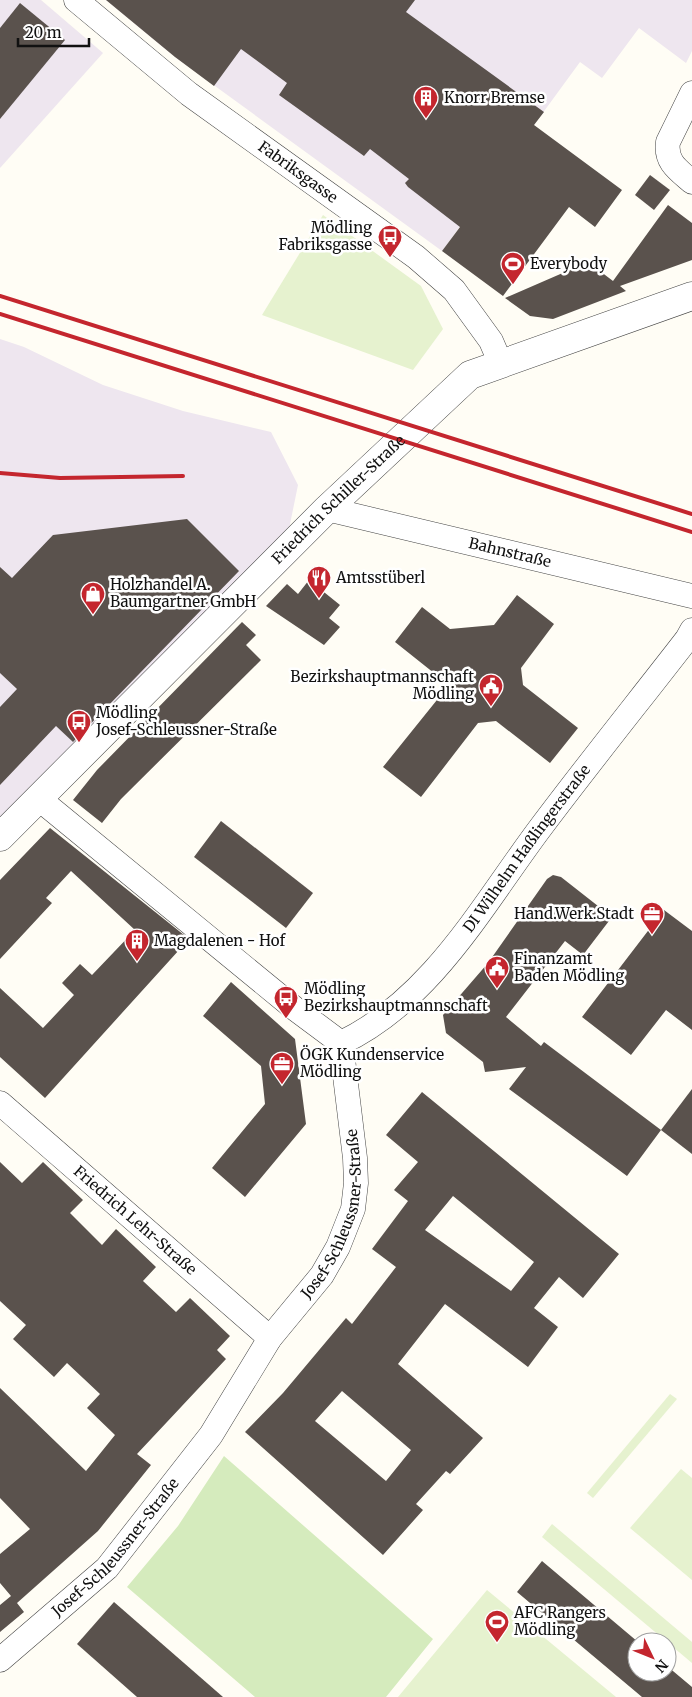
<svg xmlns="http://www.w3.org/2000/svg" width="692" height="1697" font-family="Merriweather,serif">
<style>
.industrial{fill:#eee6ef}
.green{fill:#d5ebbd}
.pitch{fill:#e6f2cf}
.building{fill:#5a524d;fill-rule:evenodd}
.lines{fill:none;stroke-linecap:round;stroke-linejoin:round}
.minor-casing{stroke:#444;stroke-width:25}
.tertiary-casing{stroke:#444;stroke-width:29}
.minor{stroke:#fff;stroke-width:24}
.tertiary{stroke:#fff;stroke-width:28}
.rail{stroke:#c4262e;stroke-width:4}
.labels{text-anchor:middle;stroke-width:5;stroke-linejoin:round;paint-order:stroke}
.poi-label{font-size:15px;fill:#111;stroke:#fff;text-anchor:start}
.street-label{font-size:15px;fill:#111;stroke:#fff}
</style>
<rect width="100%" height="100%" fill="#fffdf5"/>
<g class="industrial">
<polygon points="0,0 41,0 103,53 0,168"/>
<polygon points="106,0 692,0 692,51 686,63 639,28 602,78 580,62 442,251 175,57"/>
<polygon points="0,339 24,347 103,385 183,411 271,432 298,485 289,529 0,818"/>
</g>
<polygon class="green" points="224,1456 433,1639 386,1697 255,1697 127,1587 178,1526"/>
<g class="pitch">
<polygon points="323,215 421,286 443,329 413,370 262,315"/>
<polygon points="670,1394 677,1399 593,1498 587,1493"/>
<polygon points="681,1469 692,1478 692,1580 630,1528"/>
<polygon points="552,1524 692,1642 692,1663 542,1537"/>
<polygon points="487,1590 616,1697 398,1697"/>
</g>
<g class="building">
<polygon points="106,0 415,0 406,12 544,112 534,125 622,190 595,227 569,207 503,296 442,251 460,227 408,187 405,183 409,179 370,149 364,156 279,95 287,83 241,49 214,86 175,57"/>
<polygon points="20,3 65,40 0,119 0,28"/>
<polygon points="650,175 670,190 654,210 635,195"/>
<polygon points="668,205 692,223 692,260 620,286 626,291 553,319 530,316 505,298 588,262 613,281"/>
<polygon points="187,519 239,571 73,742 56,726 0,785 0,707 17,689 0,673 0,567 12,578 53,535"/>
<polygon points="309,580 340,605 329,618 340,627 324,645 266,606 287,584 298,594"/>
<polygon points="517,595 554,624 521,668 523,685 578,728 550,763 496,721 478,723 421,797 383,767 449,685 395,642 422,607 450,629 494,625"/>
<polygon points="242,622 256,635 246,645 261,660 121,799 102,823 73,800 97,770"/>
<polygon points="221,821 313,893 286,928 194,857"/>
<polygon points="50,828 189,939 45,1098 0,1057 0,988 43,1028 74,995 62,983 80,964 92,975 135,930 71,871 46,898 52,903 0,959 0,880"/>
<polygon points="553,875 561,877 612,917 583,955 565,941 506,1017 541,1046 544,1042 661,1130 627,1176 509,1089 526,1067 485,1072 483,1062 446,1033 443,1015 488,963 547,879"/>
<polygon points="664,910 692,931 692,1030 666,1010 631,1055 582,1017"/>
<polygon points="231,982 295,1039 306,1124 245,1197 212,1168 265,1104 261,1066 203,1016"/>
<polygon points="692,1089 692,1154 661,1130"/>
<path d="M422 1092 619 1254 583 1298 559 1277 534 1308 558 1327 528 1367 445 1304 398 1364 483 1438 450 1474 446 1471 416 1504 423 1510 383 1555 245 1432 283 1393 346 1318 352 1324 396 1267 372 1249 408 1201 394 1190 418 1162 386 1135ZM453 1196 534 1262 511 1291 425 1230ZM342 1391 411 1450 386 1481 315 1421Z"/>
<polygon points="0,1162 22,1183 43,1162 83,1200 70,1213 102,1245 116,1229 156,1267 143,1281 176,1312 190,1298 230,1336 217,1350 226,1359 137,1454 151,1465 98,1531 17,1603 24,1612 0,1632 0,1605 11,1596 0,1583 0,1554 30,1529 0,1498 0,1388 86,1471 115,1435 87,1408 100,1394 67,1363 54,1377 13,1339 26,1325 0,1301"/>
<polygon points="542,1561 638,1642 637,1672 667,1672 667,1666 692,1687 692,1697 642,1697 517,1592"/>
<polygon points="114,1602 223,1697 137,1697 77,1644"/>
</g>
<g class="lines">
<defs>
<g id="minor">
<path id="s1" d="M76 0 189 94 416 257 454 290 491 341 500 362"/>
<path d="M692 93 668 142C665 162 678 170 692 182"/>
<path id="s2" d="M327 509 692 596"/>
<path id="s3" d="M341 1043C432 1000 483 904 541 827 589 763 639 701 687 639L692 630"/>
<path id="s4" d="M0 1103 270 1338"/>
<path id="s5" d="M0 1660 107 1568 211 1435 270 1338 322 1275 338 1247 353 1209 356 1183 355 1158 341 1043 294 1008 38 798"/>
</g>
<g id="tertiary">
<path id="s6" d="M0 837 327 509 470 375 692 296"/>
</g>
</defs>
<use href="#minor" class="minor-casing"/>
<use href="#tertiary" class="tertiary-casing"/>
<use href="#minor" class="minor"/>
<use href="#tertiary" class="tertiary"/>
<g class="rail">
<polyline points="0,296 692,514"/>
<polyline points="0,314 692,532"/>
<polyline points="0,473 60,478 183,476"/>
</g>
</g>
<defs>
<symbol id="building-pin" viewBox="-11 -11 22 30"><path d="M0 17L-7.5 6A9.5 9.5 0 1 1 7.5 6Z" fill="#c4262e" stroke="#fff"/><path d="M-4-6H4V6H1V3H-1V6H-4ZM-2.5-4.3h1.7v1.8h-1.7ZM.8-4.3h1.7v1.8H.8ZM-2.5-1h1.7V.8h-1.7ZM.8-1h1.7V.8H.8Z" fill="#fff"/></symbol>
<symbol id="bus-pin" viewBox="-11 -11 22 30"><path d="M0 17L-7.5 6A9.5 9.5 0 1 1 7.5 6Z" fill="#c4262e" stroke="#fff"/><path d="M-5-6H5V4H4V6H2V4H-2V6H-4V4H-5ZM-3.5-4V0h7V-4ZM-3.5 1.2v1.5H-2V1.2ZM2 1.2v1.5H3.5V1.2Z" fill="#fff"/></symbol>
<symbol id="stadium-pin" viewBox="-11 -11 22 30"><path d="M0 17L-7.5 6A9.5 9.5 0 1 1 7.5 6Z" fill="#c4262e" stroke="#fff"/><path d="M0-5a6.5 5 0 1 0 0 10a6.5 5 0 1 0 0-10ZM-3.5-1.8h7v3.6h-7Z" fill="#fff"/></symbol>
<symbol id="restaurant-pin" viewBox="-11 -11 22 30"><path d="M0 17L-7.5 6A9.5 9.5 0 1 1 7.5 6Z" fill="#c4262e" stroke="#fff"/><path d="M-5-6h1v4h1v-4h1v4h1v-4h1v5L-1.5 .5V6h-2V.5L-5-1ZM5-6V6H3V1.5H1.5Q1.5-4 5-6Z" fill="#fff"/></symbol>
<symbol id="shop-pin" viewBox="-11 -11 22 30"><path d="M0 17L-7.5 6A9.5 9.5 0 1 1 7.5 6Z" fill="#c4262e" stroke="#fff"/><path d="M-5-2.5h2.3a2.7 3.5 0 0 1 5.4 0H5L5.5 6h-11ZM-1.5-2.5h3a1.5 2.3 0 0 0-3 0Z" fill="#fff"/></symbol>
<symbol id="civic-pin" viewBox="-11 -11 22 30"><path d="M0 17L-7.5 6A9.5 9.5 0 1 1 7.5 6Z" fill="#c4262e" stroke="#fff"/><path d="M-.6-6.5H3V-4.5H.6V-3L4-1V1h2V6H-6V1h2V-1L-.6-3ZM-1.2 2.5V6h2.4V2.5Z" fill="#fff"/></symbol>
<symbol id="office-pin" viewBox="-11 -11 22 30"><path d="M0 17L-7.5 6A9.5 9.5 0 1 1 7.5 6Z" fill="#c4262e" stroke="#fff"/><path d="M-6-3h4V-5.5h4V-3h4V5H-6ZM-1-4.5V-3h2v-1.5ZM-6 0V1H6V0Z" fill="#fff"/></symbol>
</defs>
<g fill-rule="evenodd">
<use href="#building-pin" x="412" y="84" width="28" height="38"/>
<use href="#bus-pin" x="376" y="223" width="28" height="38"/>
<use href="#stadium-pin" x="499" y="250" width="28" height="38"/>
<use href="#restaurant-pin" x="305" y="564" width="28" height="38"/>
<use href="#shop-pin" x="79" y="580" width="28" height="38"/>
<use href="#civic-pin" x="477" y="672" width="28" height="38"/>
<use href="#bus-pin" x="65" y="708" width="28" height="38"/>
<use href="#office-pin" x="638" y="900" width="28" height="38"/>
<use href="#building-pin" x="123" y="927" width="28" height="38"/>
<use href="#civic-pin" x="483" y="954" width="28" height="38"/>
<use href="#bus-pin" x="272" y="984" width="28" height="38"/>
<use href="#office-pin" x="268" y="1050" width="28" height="38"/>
<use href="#stadium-pin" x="483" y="1608" width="28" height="38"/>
</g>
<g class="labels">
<g class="poi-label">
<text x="444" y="103">Knorr Bremse</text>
<text x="372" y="233" text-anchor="end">Mödling<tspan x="372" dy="17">Fabriksgasse</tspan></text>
<text x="530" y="269">Everybody</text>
<text x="336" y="583">Amtsstüberl</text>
<text x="110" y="590">Holzhandel A.<tspan x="110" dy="17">Baumgartner GmbH</tspan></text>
<text x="474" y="682" text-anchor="end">Bezirkshauptmannschaft<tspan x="474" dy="17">Mödling</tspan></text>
<text x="96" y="718">Mödling<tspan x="96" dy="17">Josef-Schleussner-Straße</tspan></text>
<text x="634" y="919" text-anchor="end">Hand.Werk.Stadt</text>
<text x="154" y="946">Magdalenen - Hof</text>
<text x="514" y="964">Finanzamt<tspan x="514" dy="17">Baden Mödling</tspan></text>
<text x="304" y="994">Mödling<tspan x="304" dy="17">Bezirkshauptmannschaft</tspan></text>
<text x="300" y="1060">ÖGK Kundenservice<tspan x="300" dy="17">Mödling</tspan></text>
<text x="514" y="1618">AFC Rangers<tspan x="514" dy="17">Mödling</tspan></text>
</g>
<g class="street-label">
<text dy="5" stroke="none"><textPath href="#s1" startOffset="281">Fabriksgasse</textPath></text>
<text dy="5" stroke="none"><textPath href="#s6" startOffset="478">Friedrich Schiller-Straße</textPath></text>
<text dy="5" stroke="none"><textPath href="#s2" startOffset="188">Bahnstraße</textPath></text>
<text dy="5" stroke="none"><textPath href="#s3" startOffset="272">DI Wilhelm Haßlingerstraße</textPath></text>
<text dy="5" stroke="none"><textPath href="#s5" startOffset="568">Josef-Schleussner-Straße</textPath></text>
<text dy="5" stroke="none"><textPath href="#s4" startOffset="179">Friedrich Lehr-Straße</textPath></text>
<text dy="5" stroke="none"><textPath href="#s5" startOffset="162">Josef-Schleussner-Straße</textPath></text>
</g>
</g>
<g transform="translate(652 1657) rotate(133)"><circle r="24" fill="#ffffff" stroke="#a0a0a0"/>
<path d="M0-4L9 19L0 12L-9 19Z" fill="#c4262e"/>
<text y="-8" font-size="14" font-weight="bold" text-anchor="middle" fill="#111111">N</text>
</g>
<path d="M18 38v8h71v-8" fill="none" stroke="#111111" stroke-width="2.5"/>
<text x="25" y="38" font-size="15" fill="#111111" stroke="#ffffff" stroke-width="4" paint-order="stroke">20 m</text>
</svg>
